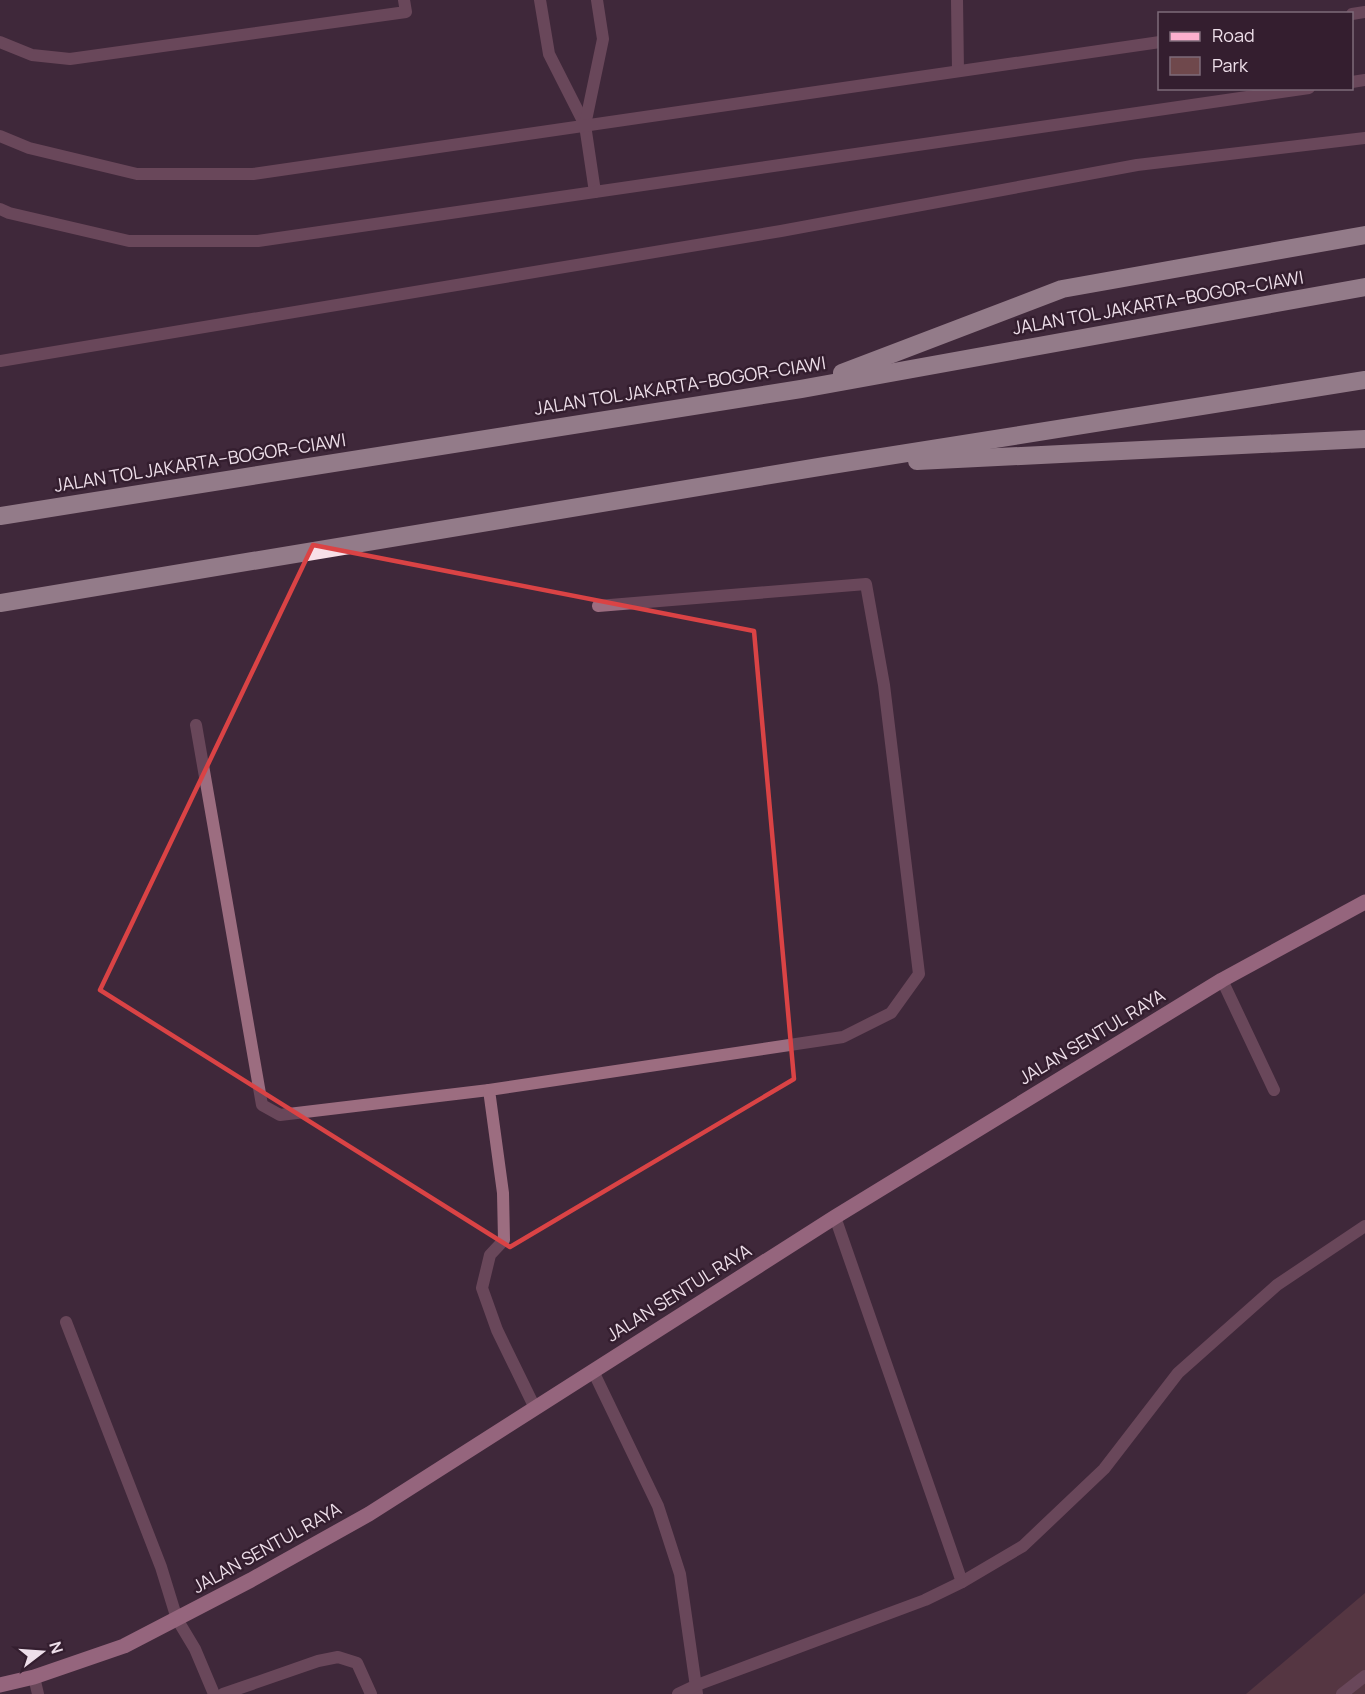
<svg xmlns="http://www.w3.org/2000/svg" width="1365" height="1694" font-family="Manrope,sans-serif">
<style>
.green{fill:#6f484c}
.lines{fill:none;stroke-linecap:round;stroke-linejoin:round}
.service{stroke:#9c6d80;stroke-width:12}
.minor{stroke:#9c6d80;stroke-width:12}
.primary{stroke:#fcafce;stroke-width:15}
.motorway{stroke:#f8e0e8;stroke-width:18}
.marked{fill:none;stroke:#da4345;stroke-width:4.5;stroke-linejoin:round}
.labels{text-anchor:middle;stroke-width:5;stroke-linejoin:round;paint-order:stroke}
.street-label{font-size:18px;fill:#eedfea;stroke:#341e2f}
</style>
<rect width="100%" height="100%" fill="#3f283a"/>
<polygon class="green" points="1365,1593 1365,1694 1246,1694"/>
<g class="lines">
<g class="service">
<polyline points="0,361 781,231 1137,165 1365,138"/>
<polyline points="196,725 262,1105 280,1115 489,1090"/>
<polyline points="1222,980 1274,1090"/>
<polyline points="66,1322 161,1567 177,1619 195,1649 214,1694"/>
<polyline points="535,1408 497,1330 482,1288 490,1255 504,1240 503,1193 489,1090 843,1037 891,1013 919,974 884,685 866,584 598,606"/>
<polyline points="34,1677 38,1694"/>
<polyline points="223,1694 318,1661 338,1657 357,1663 371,1694"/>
</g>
<g class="minor">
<polyline points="540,0 549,54 585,125 595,192"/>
<polyline points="957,0 958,71"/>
<polyline points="1352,14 1365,12"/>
<polyline points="0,42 32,55 70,59 406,12 404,0"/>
<polyline points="1352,82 1365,80"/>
<polyline points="585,125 603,39 597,0"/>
<polyline points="0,136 29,148 137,174 253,174 1160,42"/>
<polyline points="0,209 9,213 129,241 258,241 1309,88"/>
<polyline points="835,1217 962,1582"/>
<polyline points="593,1371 658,1506 680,1574 697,1694"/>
<polyline points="678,1694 697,1685 925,1600 962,1582 1023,1546 1104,1469 1178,1373 1277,1285 1365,1226"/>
<polyline points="1342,1694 1365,1676"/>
</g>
<polyline class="primary" points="0,1685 34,1677 124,1646 251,1580 369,1514 835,1217 1222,980 1365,902"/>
<g class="motorway">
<polyline points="842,373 1062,289 1365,235"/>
<polyline points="917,461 1365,439"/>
<polyline points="0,516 801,389 1365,287"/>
<polyline points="0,603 825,466 1365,380"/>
</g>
</g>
<path d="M0 0H1365V1694H0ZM313 545 754 631 794 1079 510 1247 100 990Z" fill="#3f283a" fill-opacity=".55" fill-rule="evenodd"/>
<path class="marked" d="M313 545 754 631 794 1079 510 1247 100 990Z"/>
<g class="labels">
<g class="street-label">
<text transform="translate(1158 303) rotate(-10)" y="6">JALAN TOL JAKARTA–BOGOR–CIAWI</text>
<text transform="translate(680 386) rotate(-9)" y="6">JALAN TOL JAKARTA–BOGOR–CIAWI</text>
<text transform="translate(200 463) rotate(-9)" y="6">JALAN TOL JAKARTA–BOGOR–CIAWI</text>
<text transform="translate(1092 1037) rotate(-31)" y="6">JALAN SENTUL RAYA</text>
<text transform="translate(679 1293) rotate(-32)" y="6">JALAN SENTUL RAYA</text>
<text transform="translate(267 1548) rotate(-29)" y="6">JALAN SENTUL RAYA</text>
</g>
</g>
<rect x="1158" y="12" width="195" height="78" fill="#341e2f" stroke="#7e6b7a" stroke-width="1.5"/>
<rect x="1170" y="32" width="30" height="9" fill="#fcafce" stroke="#7e6b7a" stroke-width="1.5"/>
<text x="1212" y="42" font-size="18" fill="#eedfea">Road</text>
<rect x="1170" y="57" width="30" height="18" fill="#6f484c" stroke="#7e6b7a" stroke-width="1.5"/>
<text x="1212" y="72" font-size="18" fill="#eedfea">Park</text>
<g transform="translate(42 1652) rotate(73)" stroke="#341e2f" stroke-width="4.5" paint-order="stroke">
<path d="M0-4.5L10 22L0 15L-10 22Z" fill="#eedfea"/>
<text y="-9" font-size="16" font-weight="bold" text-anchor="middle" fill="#eedfea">N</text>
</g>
</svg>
